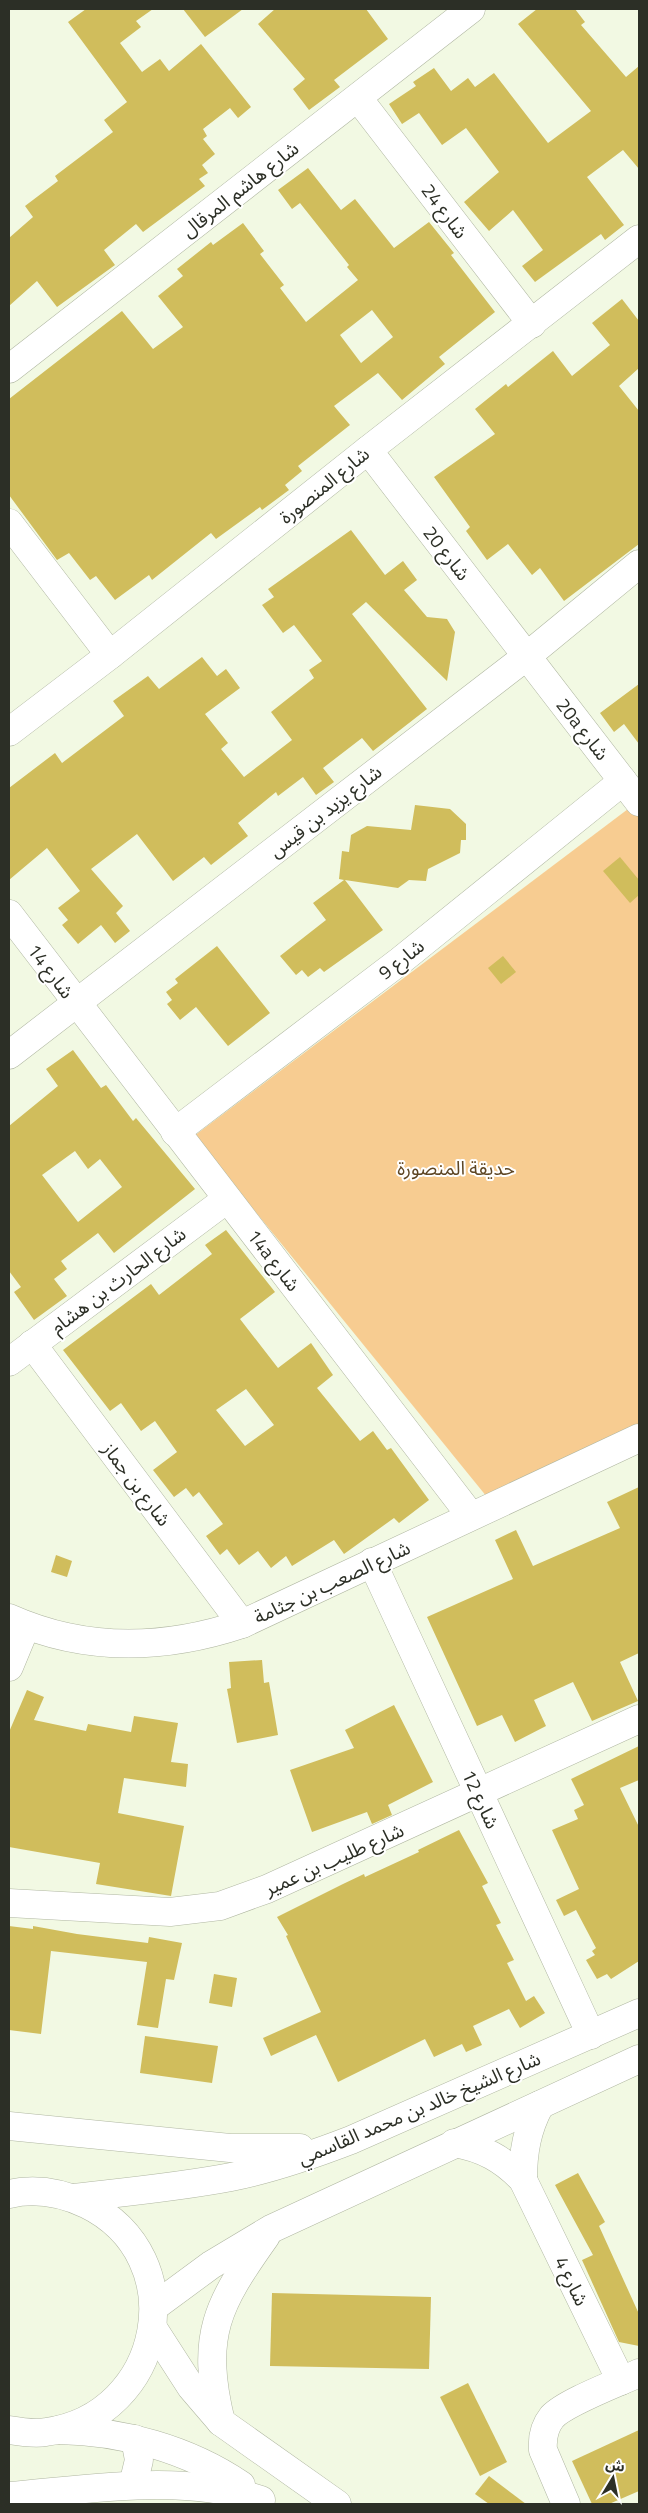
<svg xmlns="http://www.w3.org/2000/svg" width="648" height="2513" font-family="'Titillium Web','Noto Sans Arabic',sans-serif">
<style>
.green{fill:#f7cc91}
.building{fill:#d0bd5c;fill-rule:evenodd}
.lines{fill:none;stroke-linecap:round;stroke-linejoin:round}
.minor-casing{stroke:#b0b7a2;stroke-width:29}
.major-casing{stroke:#b0b7a2;stroke-width:29}
.minor{stroke:#fff;stroke-width:28}
.major{stroke:#fff;stroke-width:28}
.labels{text-anchor:middle;stroke-width:4;stroke-linejoin:round;paint-order:stroke}
.street-label{font-size:19px;fill:#2c2f26;stroke:#fff}
.park-label{font-size:19px;fill:#5e4624;stroke:#fff}
</style>
<rect width="100%" height="100%" fill="#f2f9e3"/>
<polygon class="green" points="636,803 639,808 639,1426 487,1497 194,1136"/>
<g class="building">
<polygon points="86,9 153,9 136,21 141,27 120,43 142,72 160,59 169,71 201,44 251,107 238,118 230,108 203,129 207,136 203,139 215,154 202,165 208,173 199,179 205,186 143,232 136,224 104,250 115,265 57,307 37,281 9,306 9,238 33,217 25,206 58,181 55,176 113,132 104,120 127,102 68,22"/>
<polygon points="183,9 243,9 205,37"/>
<polygon points="275,9 366,9 388,39 334,80 340,87 309,110 293,89 305,79 258,24"/>
<polygon points="537,9 575,9 585,22 581,25 626,77 639,66 639,169 623,150 587,177 624,225 605,240 601,234 535,282 522,266 543,250 513,210 489,231 464,202 499,172 466,128 442,145 419,113 402,124 389,104 416,86 413,82 434,68 451,91 468,78 475,87 494,73 548,143 591,111 518,24"/>
<path d="M308 168 341 210 355 199 394 248 429 222 454 253 451 255 495 312 439 357 445 364 402 400 378 373 334 406 350 425 298 466 302 471 285 485 289 490 262 510 260 507 216 539 211 533 152 580 149 575 115 600 96 576 90 580 69 553 57 560 9 495V399L122 311 153 349 183 327 158 296 183 276 177 269 211 242 213 245 243 223 264 251 260 254 284 285 280 288 306 322 358 280 347 267 349 265 300 203 292 209 278 190ZM372 310 393 337 361 363 340 335Z"/>
<polygon points="622,299 639,321 639,368 619,386 639,411 639,544 564,601 540,568 532,575 508,544 487,560 466,531 470,527 434,477 495,434 475,409 506,384 508,387 553,351 572,376 610,345 592,323"/>
<polygon points="351,530 385,575 403,561 417,580 404,590 427,617 447,619 455,632 447,681 366,602 352,614 427,709 373,751 362,738 323,768 334,782 316,795 303,777 278,796 276,792 238,823 248,836 211,865 204,857 173,881 137,834 91,869 123,906 116,913 130,931 115,943 101,925 78,944 62,925 68,920 58,908 80,891 47,848 9,880 9,788 55,753 62,763 124,716 113,701 148,676 159,689 202,657 217,676 226,669 240,688 205,714 228,743 221,749 244,777 292,740 271,712 314,678 309,670 322,661 294,625 283,633 262,605 274,597 268,589"/>
<polygon points="639,684 639,744 624,724 614,732 600,713"/>
<polygon points="415,805 450,809 466,824 466,840 461,840 460,853 428,869 426,881 409,880 398,888 345,880 383,930 324,972 320,968 308,977 302,970 296,975 280,956 326,920 313,903 344,880 339,879 342,851 349,852 351,835 367,826 411,830"/>
<polygon points="620,857 639,880 639,895 630,903 603,871"/>
<polygon points="217,946 270,1013 228,1046 196,1007 180,1020 167,1004 172,1000 166,992 178,983 175,979"/>
<polygon points="503,956 516,972 501,984 488,968"/>
<path d="M73 1050 101 1088 106 1085 133 1121 136 1118 195 1189 114 1253 98 1233 61 1261 67 1269 54 1279 67 1296 34 1320 14 1292 21 1287 9 1271V1126L58 1086 46 1069ZM75 1151 88 1169 100 1159 122 1187 78 1222 42 1175Z"/>
<path d="M226 1230 275 1292 240 1319 278 1368 311 1343 333 1375 317 1388 360 1441 373 1431 387 1450 391 1448 429 1500 399 1523 394 1518 344 1554 334 1540 292 1566 286 1556 271 1568 258 1551 239 1565 227 1549 220 1555 206 1536 223 1524 199 1492 193 1497 186 1488 174 1497 153 1470 177 1452 155 1421 141 1431 121 1403 110 1411 63 1350 151 1284 159 1295 212 1254 205 1245ZM246 1389 274 1425 245 1446 216 1410Z"/>
<polygon points="639,1487 639,1653 620,1662 638,1701 592,1721 573,1682 534,1700 546,1726 515,1742 502,1715 477,1726 427,1617 513,1579 495,1540 516,1530 533,1566 620,1528 607,1502"/>
<polygon points="56,1555 72,1561 67,1577 51,1572"/>
<polygon points="262,1660 264,1683 269,1682 278,1735 237,1743 227,1689 231,1688 229,1662"/>
<polygon points="27,1690 44,1697 34,1720 86,1731 88,1724 131,1732 134,1716 178,1723 171,1762 188,1764 186,1787 124,1778 118,1813 184,1826 171,1896 96,1884 100,1863 9,1847 9,1732"/>
<polygon points="394,1705 433,1782 388,1805 392,1815 372,1824 367,1812 312,1832 290,1770 354,1748 345,1730"/>
<polygon points="639,1746 639,1780 620,1788 639,1827 639,1961 611,1979 607,1974 597,1979 586,1960 595,1955 592,1951 596,1948 576,1910 564,1916 556,1900 579,1889 552,1830 578,1819 574,1810 584,1805 571,1779"/>
<polygon points="459,1830 488,1883 482,1886 501,1923 496,1925 514,1960 507,1963 526,2001 534,1996 545,2013 520,2028 509,2009 473,2026 482,2045 466,2052 462,2044 434,2057 425,2039 338,2082 316,2035 271,2056 263,2038 321,2012 286,1936 288,1935 277,1917 343,1884 364,1874 365,1877 419,1852 418,1850"/>
<polygon points="9,1926 33,1929 33,1926 77,1934 148,1943 149,1937 182,1943 174,1980 166,1979 158,2028 137,2025 147,1962 51,1951 41,2034 9,2030"/>
<polygon points="214,1974 237,1978 232,2007 209,2003"/>
<polygon points="145,2036 218,2046 212,2083 140,2073"/>
<polygon points="578,2173 605,2222 599,2226 639,2314 639,2346 619,2342 582,2260 593,2255 555,2185"/>
<polygon points="272,2293 431,2297 429,2369 270,2366"/>
<polygon points="468,2383 507,2462 480,2476 440,2397"/>
<polygon points="639,2430 639,2491 609,2504 592,2504 572,2461"/>
<polygon points="489,2476 526,2504 489,2504 475,2494"/>
</g>
<g class="lines">
<defs>
<g id="minor">
<polyline points="358,98 532,324"/>
<polyline points="9,369 471,9"/>
<polyline points="368,450 639,802"/>
<polyline points="9,523 110,655"/>
<polyline points="9,732 110,655 368,450 639,239"/>
<polyline points="9,914 471,1516"/>
<polyline points="9,1055 527,656 639,564"/>
<polyline points="175,1132 400,961 623,781"/>
<polyline points="32,1344 242,1624"/>
<polyline points="9,1362 227,1199"/>
<polyline points="372,1562 591,2035"/>
<path d="M9 1618C85 1652 164 1650 242 1624L639 1438"/>
<polyline points="9,1667 26,1626"/>
<polyline points="9,1903 170,1912 220,1906 267,1889 639,1719"/>
<path d="M454 2143C483 2148 503 2159 523 2180L621 2381"/>
<path d="M523 2180C523 2152 527 2129 540 2105"/>
<polyline points="153,2328 191,2387 221,2422 337,2504"/>
<path d="M59 2430C122 2431 188 2449 241 2485"/>
<polyline points="133,2485 139,2460 135,2439"/>
<path d="M9 2496C93 2489 180 2473 261 2500"/>
<path d="M566 2504 543 2450C542 2438 544 2427 552 2417 566 2402 618 2383 639 2373"/>
</g>
<g id="major">
<polyline points="9,2126 230,2148 300,2148"/>
<path d="M9 2194C35 2188 62 2193 86 2204 195 2257 164 2416 46 2432 34 2434 21 2432 9 2430"/>
<path d="M73 2198C125 2192 179 2187 231 2177 272 2169 312 2155 351 2140L639 2013"/>
<polyline points="154,2307 211,2265 271,2229 639,2059"/>
<path d="M221 2422C200 2335 217 2305 266 2236"/>
</g>
</defs>
<use href="#minor" class="minor-casing"/>
<use href="#major" class="major-casing"/>
<use href="#minor" class="minor"/>
<use href="#major" class="major"/>
</g>
<g class="labels">
<g class="street-label">
<text transform="translate(240 189) rotate(-38)" y="7">شارع هاشم المرقال</text>
<text transform="translate(445 211) rotate(53)" y="7">شارع 24</text>
<text transform="translate(324 485) rotate(-39)" y="7">شارع المنصورة</text>
<text transform="translate(447 553) rotate(52)" y="7">شارع 20</text>
<text transform="translate(583 729) rotate(52)" y="7">20a شارع</text>
<text transform="translate(325 811) rotate(-38)" y="7">شارع يزيد بن قيس</text>
<text transform="translate(401 959) rotate(-38)" y="7">شارع 9</text>
<text transform="translate(51 971) rotate(53)" y="7">شارع 14</text>
<text transform="translate(274 1260) rotate(52)" y="7">14a شارع</text>
<text transform="translate(118 1280) rotate(-37)" y="7">شارع الحارث بن هشام</text>
<text transform="translate(137 1484) rotate(53)" y="7">شارع بن جماز</text>
<text transform="translate(332 1582) rotate(-25)" y="7">شارع الصعب بن جثامة</text>
<text transform="translate(481 1799) rotate(65)" y="7">شارع 12</text>
<text transform="translate(334 1859) rotate(-24)" y="7">شارع طليب بن عمير</text>
<text transform="translate(419 2108) rotate(-23)" y="7">شارع الشيخ خالد بن محمد القاسمي</text>
<text transform="translate(572 2281) rotate(64)" y="7">شارع 4</text>
</g>
<g class="park-label">
<text x="456" y="1175">حديقة المنصورة</text>
</g>
</g>
<rect width="648" height="2513" fill="none" stroke="#2c2f26" stroke-width="20"/>
<g transform="translate(613 2478) rotate(10)" stroke="#ffffff" stroke-width="4" paint-order="stroke">
<path d="M0-4L9 19L0 12L-9 19Z" fill="#2c2f26"/>
<text y="-8" font-size="14" font-weight="bold" text-anchor="middle" fill="#2c2f26">ش</text>
</g>
</svg>
